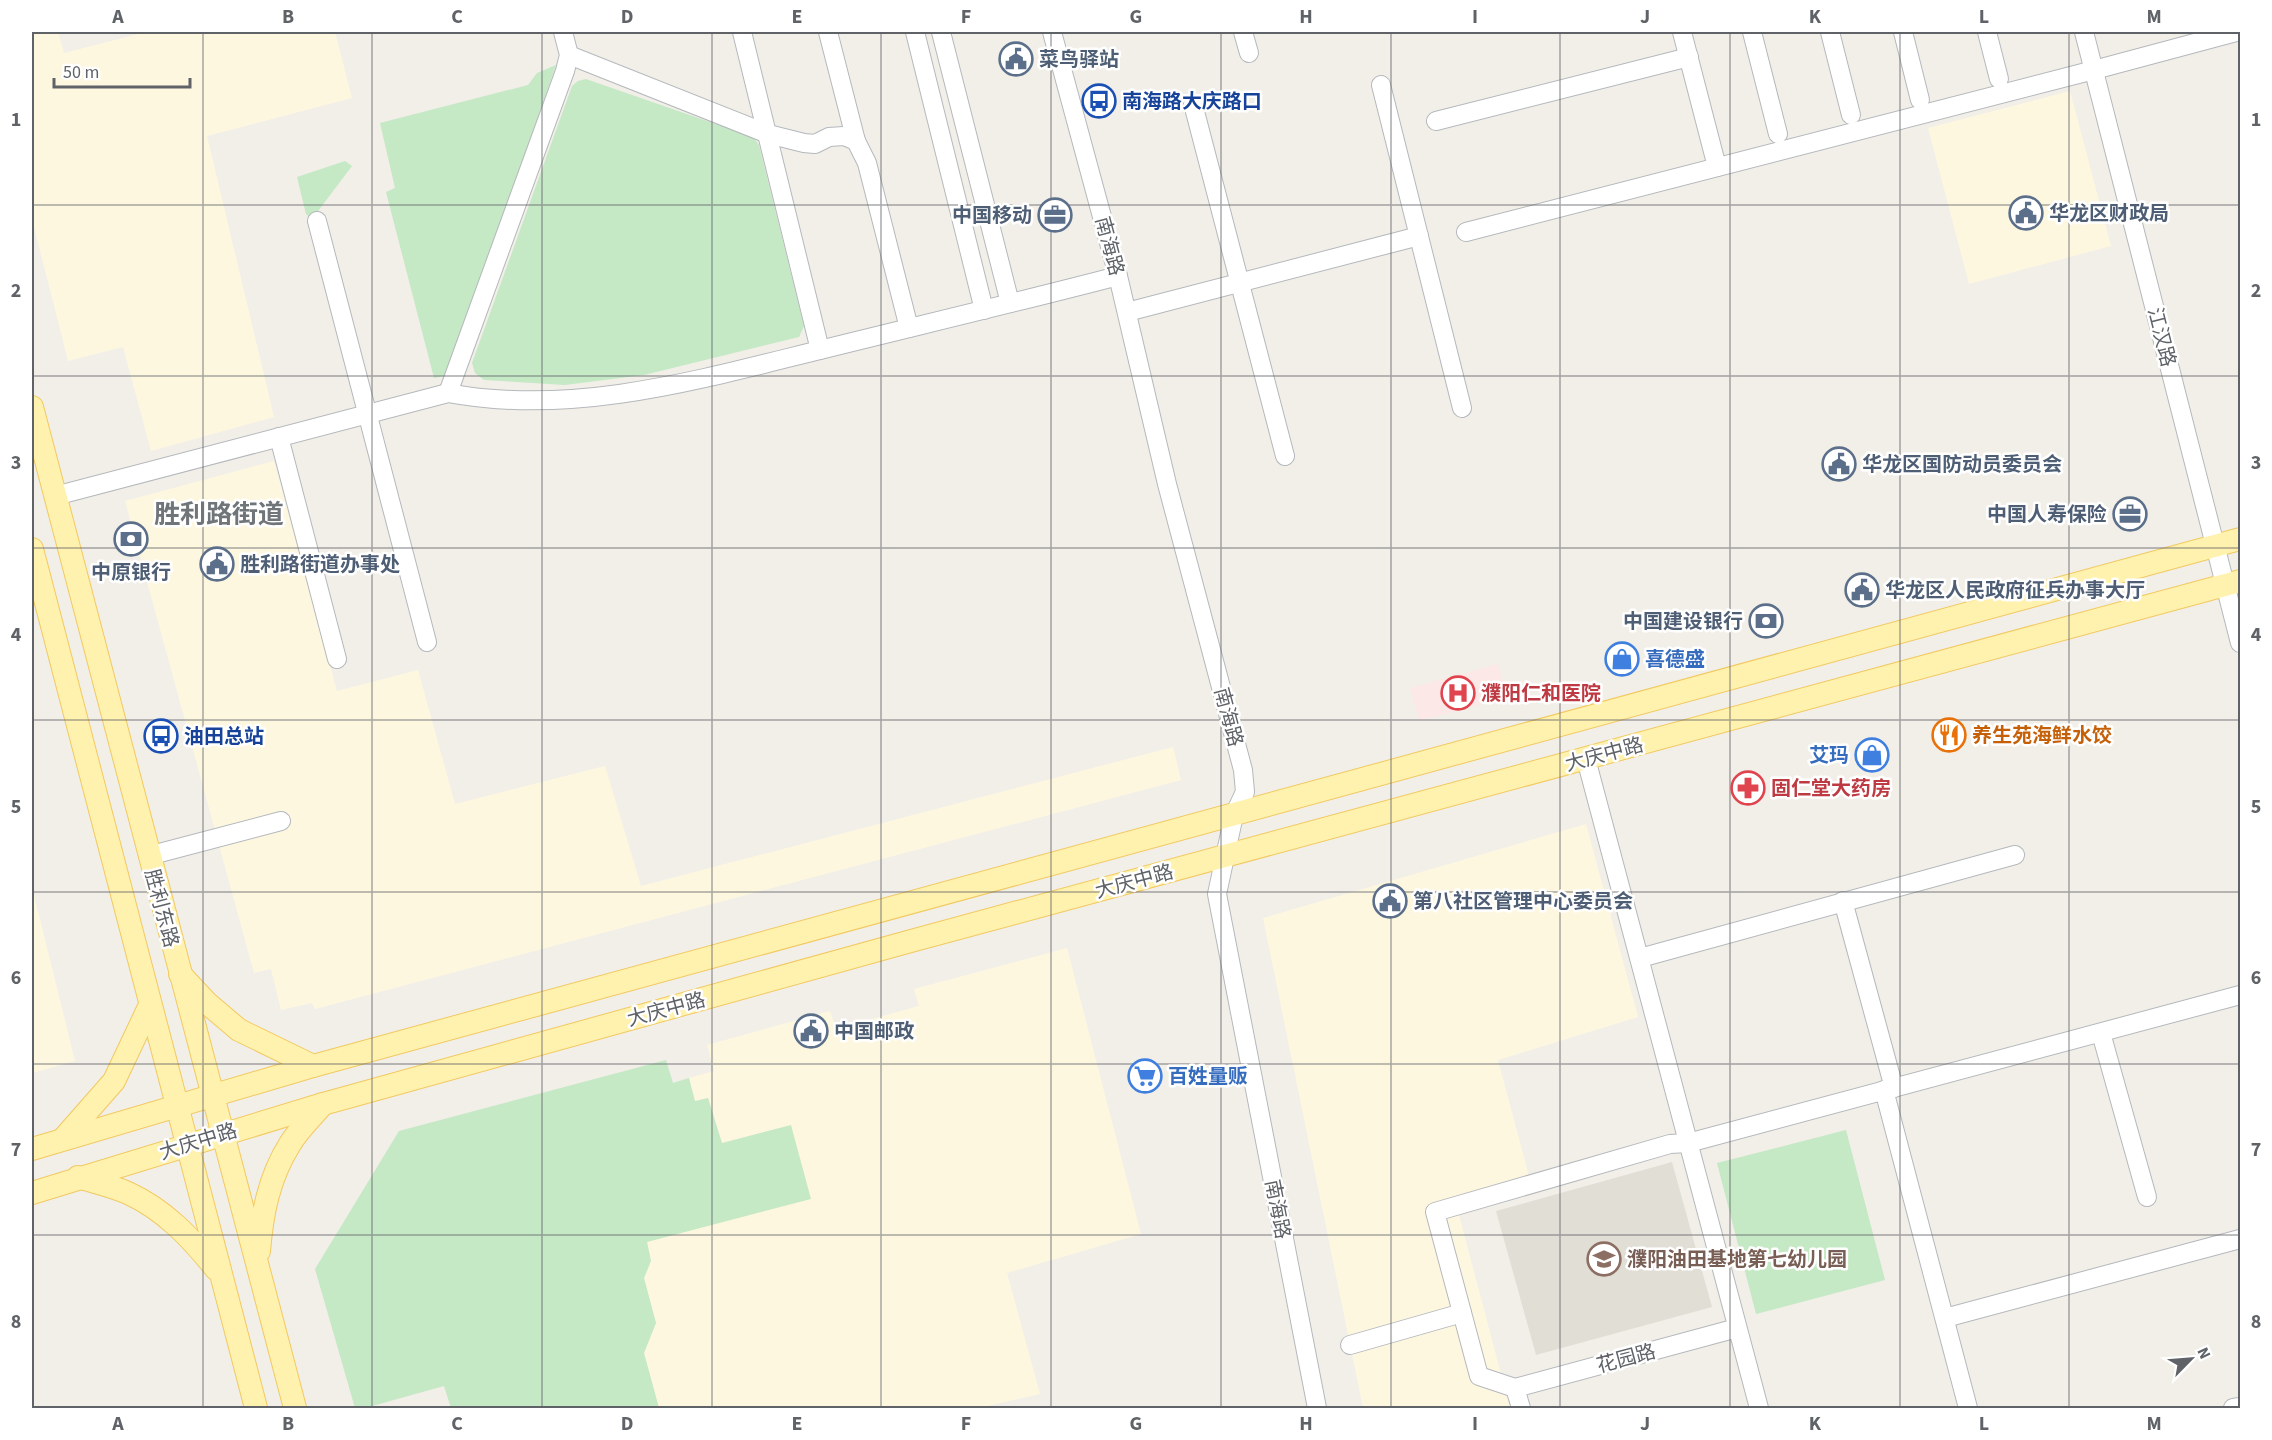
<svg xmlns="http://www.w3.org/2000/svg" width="2272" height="1440" font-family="'Source Sans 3','Noto Sans SC',sans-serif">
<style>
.commercial{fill:#fef7e0}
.education{fill:#e1ded6}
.medical{fill:#fce8e6}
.green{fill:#c5e8c5}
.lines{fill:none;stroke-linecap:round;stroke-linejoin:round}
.minor-casing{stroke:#b5b8bc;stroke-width:20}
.major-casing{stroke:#f2c960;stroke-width:24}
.minor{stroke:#fff;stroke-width:18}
.major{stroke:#fff2af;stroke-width:22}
.grid{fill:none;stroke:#5f6368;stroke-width:1.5;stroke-opacity:0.55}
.labels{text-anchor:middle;stroke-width:5;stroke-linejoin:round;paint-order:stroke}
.service-label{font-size:20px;font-weight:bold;fill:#4e5e75;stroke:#fff;text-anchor:start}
.transit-label{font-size:20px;font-weight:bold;fill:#164399;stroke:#fff;text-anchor:start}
.street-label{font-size:20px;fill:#5f6368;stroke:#fff}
.shop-label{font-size:20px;font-weight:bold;fill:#366cbe;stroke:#fff;text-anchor:start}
.health-label{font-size:20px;font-weight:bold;fill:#be3a42;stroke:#fff;text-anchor:start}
.food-label{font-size:20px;font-weight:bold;fill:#c56008;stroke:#fff;text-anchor:start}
.education-label{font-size:20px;font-weight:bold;fill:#785e54;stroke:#fff;text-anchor:start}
.district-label{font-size:26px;font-weight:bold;fill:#70757a;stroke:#fff}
.neatline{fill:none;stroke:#5f6368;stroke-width:2}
.grid-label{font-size:20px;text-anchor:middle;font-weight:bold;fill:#5f6368}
</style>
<rect width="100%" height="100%" fill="#f1efe8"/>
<g class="commercial">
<polygon points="32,32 58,32 64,53 146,32 335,32 352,98 207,136 274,417 151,451 123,347 68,361 32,219"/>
<polygon points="2070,91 2111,246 1969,284 1928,128"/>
<polygon points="274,461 337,691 418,670 455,804 605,766 641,886 1173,747 1181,780 315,1009 312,1003 281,1010 271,969 254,973 125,501"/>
<polygon points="1586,824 1638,1017 1498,1060 1530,1180 1455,1200 1510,1408 1363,1408 1263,918"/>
<polygon points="32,887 75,1061 32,1073"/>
<polygon points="1067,948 1141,1234 1007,1273 1040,1394 979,1408 659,1408 644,1353 656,1323 644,1278 651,1261 647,1241 722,1143 708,1098 695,1102 689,1078 714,1071 707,1045 830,1011 836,1029 919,1006 914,989"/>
</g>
<polygon class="education" points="1672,1162 1712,1307 1536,1355 1496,1211"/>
<polygon class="medical" points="1498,664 1507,697 1419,721 1410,688"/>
<g class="green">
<polygon points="556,65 448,375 434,378 386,192 395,188 380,123 528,85 537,73"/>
<polygon points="586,79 753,137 759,145 804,326 799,337 644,375 565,385 484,380 475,373 472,363 572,86 578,81"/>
<polygon points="345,161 352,166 312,219 306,214 297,177"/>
<polygon points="666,1060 673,1083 689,1078 695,1101 708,1098 722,1143 791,1125 811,1199 647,1242 651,1261 644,1278 656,1323 644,1353 659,1408 451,1408 444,1386 365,1408 355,1408 315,1269 399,1131"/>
<polygon points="1846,1130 1885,1280 1756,1314 1717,1163"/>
</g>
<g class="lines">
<defs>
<g id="minor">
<polyline points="742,32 820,350"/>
<polyline points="828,32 856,141"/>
<polyline points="915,32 984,310"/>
<polyline points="941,32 1010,303"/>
<polyline points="1052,32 1118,276 1167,484 1243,770 1245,792 1234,815 1217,894 1317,1408"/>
<polyline points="1243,32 1249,53"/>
<polyline points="1682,32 1717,167"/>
<polyline points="1752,32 1778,134"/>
<polyline points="1830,32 1851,115"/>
<polyline points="1903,32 1920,100"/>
<polyline points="1987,32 1999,79"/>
<polyline points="2084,32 2240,643"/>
<polyline points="569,55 768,134 804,143 815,144 829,137 844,136 856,141 867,163 909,328"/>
<polyline points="1381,85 1462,408"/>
<polyline points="1193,104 1285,456"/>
<polyline points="1436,121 1689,57"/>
<polyline points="317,221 427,642"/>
<polyline points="1466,232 2094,70 2236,32"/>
<polyline points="1127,312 1419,236"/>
<polyline points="448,393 565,71 569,55 563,32"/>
<polyline points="279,437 337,659"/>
<path d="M55 496 448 393C575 417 705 378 828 348 925 324 1022 301 1118 276"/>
<polyline points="1586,759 1759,1408"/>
<polyline points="148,856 281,821"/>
<polyline points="1843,901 1894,1088"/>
<polyline points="1640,958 2015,855"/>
<polyline points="2101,1033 2147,1197"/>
<polyline points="1884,1090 1968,1408"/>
<polyline points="1945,1318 2240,1239"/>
<polyline points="1350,1345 1462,1313"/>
<polyline points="1515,1388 1479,1376 1435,1212 1670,1144 1688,1143 2240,995"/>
<polyline points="1515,1388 1737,1328"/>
<polyline points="1515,1388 1521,1408"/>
<polyline points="2233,1408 2240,1407"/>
</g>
<g id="major">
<polyline points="32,407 295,1408"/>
<polyline points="32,549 256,1408"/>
<polyline points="180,974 207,1003 239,1030 313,1066"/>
<polyline points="64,1138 114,1081 150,1005"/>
<polyline points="32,1149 313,1066 2240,539"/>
<path d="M78 1177C94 1182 112 1186 128 1193 165 1210 191 1238 216 1269"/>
<polyline points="32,1193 323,1104 911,941 2240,581"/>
<path d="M259 1251C262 1214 269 1177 290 1144 298 1130 312 1117 323 1104"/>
</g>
</defs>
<use href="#minor" class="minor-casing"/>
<use href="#major" class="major-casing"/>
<use href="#minor" class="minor"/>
<use href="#major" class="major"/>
</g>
<path class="grid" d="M203 32V1408M372 32V1408M542 32V1408M712 32V1408M881 32V1408M1051 32V1408M1221 32V1408M1391 32V1408M1560 32V1408M1730 32V1408M1900 32V1408M2069 32V1408M32 205H2240M32 376H2240M32 548H2240M32 720H2240M32 892H2240M32 1064H2240M32 1235H2240"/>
<defs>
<symbol id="civic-ring" viewBox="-11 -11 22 22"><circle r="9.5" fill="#fff" stroke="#5c6f8a" stroke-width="1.5"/><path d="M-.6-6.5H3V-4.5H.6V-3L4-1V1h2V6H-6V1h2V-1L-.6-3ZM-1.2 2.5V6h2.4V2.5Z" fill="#5c6f8a"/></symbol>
<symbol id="bus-ring" viewBox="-11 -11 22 22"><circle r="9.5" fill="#fff" stroke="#1a4fb4" stroke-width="1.5"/><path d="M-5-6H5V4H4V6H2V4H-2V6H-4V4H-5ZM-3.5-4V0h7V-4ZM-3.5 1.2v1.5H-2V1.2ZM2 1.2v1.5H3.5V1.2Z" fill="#1a4fb4"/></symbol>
<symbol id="office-ring" viewBox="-11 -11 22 22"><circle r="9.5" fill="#fff" stroke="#5c6f8a" stroke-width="1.5"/><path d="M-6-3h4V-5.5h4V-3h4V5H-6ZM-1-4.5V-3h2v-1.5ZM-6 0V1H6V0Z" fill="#5c6f8a"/></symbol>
<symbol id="bank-ring" viewBox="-11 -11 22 22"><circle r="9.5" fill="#fff" stroke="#5c6f8a" stroke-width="1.5"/><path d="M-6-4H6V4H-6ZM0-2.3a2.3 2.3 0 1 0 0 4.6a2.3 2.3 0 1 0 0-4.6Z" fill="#5c6f8a"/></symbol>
<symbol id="shop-ring" viewBox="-11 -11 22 22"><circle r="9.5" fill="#fff" stroke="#3f7fe0" stroke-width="1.5"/><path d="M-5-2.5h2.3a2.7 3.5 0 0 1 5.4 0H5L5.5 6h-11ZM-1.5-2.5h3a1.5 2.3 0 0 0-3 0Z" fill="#3f7fe0"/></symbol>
<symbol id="hospital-ring" viewBox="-11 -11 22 22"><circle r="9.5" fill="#fff" stroke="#e0444e" stroke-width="1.5"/><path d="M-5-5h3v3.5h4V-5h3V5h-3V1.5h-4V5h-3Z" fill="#e0444e"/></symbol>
<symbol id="restaurant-ring" viewBox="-11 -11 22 22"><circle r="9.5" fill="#fff" stroke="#e8710a" stroke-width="1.5"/><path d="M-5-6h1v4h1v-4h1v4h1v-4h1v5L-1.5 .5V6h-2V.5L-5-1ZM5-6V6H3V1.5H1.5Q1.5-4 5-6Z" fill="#e8710a"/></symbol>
<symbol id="pharmacy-ring" viewBox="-11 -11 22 22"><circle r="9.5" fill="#fff" stroke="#e0444e" stroke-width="1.5"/><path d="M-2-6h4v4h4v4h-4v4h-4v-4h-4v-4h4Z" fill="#e0444e"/></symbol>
<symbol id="supermarket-ring" viewBox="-11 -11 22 22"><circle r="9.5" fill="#fff" stroke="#3f7fe0" stroke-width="1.5"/><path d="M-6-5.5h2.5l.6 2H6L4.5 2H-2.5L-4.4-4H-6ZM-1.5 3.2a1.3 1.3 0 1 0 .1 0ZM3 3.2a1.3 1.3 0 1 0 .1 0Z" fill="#3f7fe0"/></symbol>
<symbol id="school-ring" viewBox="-11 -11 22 22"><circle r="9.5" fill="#fff" stroke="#8d6e63" stroke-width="1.5"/><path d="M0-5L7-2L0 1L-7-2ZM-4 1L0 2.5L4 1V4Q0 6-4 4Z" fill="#8d6e63"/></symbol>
</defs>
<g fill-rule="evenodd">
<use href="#civic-ring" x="997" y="40" width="38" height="38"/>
<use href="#bus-ring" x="1080" y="82" width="38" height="38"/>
<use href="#civic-ring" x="2007" y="194" width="38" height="38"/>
<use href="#office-ring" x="1036" y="196" width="38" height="38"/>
<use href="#civic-ring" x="1820" y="445" width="38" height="38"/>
<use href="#office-ring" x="2111" y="495" width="38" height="38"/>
<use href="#bank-ring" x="112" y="520" width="38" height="38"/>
<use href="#civic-ring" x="198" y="545" width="38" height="38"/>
<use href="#civic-ring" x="1843" y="571" width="38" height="38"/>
<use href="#bank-ring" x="1747" y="602" width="38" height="38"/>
<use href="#shop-ring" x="1603" y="640" width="38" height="38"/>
<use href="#hospital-ring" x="1439" y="674" width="38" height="38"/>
<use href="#restaurant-ring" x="1930" y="716" width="38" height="38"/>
<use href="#bus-ring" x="142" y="717" width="38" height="38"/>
<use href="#shop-ring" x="1853" y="736" width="38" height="38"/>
<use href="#pharmacy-ring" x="1729" y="769" width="38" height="38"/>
<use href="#civic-ring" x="1371" y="882" width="38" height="38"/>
<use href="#civic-ring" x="792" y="1012" width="38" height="38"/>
<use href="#supermarket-ring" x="1126" y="1057" width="38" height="38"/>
<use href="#school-ring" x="1585" y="1240" width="38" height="38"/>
</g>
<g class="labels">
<g class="service-label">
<text x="1039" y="66">菜鸟驿站</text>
<text x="2049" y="220">华龙区财政局</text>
<text x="1032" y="222" text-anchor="end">中国移动</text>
<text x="1862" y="471">华龙区国防动员委员会</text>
<text x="2107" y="521" text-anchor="end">中国人寿保险</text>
<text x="240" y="571">胜利路街道办事处</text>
<text x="131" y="579" text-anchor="middle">中原银行</text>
<text x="1885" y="597">华龙区人民政府征兵办事大厅</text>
<text x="1743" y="628" text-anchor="end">中国建设银行</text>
<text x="1413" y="908">第八社区管理中心委员会</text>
<text x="834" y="1038">中国邮政</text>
</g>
<g class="transit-label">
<text x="1122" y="108">南海路大庆路口</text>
<text x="184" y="743">油田总站</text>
</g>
<g class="street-label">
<text transform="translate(1110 246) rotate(75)" y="7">南海路</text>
<text transform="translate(2162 337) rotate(76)" y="7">江汉路</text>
<text transform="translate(1229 717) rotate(75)" y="7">南海路</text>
<text transform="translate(1604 754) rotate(-15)" y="7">大庆中路</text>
<text transform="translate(1134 881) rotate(-15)" y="7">大庆中路</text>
<text transform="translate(162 908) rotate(75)" y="7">胜利东路</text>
<text transform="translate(666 1009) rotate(-15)" y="7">大庆中路</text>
<text transform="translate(198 1141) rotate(-17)" y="7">大庆中路</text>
<text transform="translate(1278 1209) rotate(79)" y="7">南海路</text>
<text transform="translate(1626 1358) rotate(-15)" y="7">花园路</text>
</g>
<g class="shop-label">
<text x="1645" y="666">喜德盛</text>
<text x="1849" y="762" text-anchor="end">艾玛</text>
<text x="1168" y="1083">百姓量贩</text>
</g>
<g class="health-label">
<text x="1481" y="700">濮阳仁和医院</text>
<text x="1771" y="795">固仁堂大药房</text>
</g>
<g class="food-label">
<text x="1972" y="742">养生苑海鲜水饺</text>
</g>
<g class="education-label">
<text x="1627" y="1266">濮阳油田基地第七幼儿园</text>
</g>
<g class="district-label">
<text x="219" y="523">胜利路街道</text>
</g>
</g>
<rect width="2272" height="1440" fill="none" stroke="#ffffff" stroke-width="66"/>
<g transform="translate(2191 1359) rotate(65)" stroke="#ffffff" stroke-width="4.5" paint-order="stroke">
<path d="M0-4.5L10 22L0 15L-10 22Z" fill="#5f6368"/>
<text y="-9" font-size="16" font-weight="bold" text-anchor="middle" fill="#5f6368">N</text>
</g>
<path d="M54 78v9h136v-9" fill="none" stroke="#5f6368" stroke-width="3"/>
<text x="63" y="78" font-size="18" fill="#5f6368" stroke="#ffffff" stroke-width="4.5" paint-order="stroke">50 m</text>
<rect x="33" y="33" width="2206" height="1374" class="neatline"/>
<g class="grid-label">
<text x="118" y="23">A</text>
<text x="288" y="23">B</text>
<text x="457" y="23">C</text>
<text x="627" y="23">D</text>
<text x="797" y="23">E</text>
<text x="966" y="23">F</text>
<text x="1136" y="23">G</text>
<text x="1306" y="23">H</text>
<text x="1475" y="23">I</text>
<text x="1645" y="23">J</text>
<text x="1815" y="23">K</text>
<text x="1984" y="23">L</text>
<text x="2154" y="23">M</text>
<text x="16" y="126">1</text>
<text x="2256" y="126">1</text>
<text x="16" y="297">2</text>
<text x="2256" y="297">2</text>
<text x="16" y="469">3</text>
<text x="2256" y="469">3</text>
<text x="16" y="641">4</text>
<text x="2256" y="641">4</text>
<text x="16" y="813">5</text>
<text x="2256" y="813">5</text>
<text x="16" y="984">6</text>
<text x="2256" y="984">6</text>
<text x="16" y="1156">7</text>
<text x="2256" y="1156">7</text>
<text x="16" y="1328">8</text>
<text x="2256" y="1328">8</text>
<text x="118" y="1430">A</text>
<text x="288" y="1430">B</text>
<text x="457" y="1430">C</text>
<text x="627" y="1430">D</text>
<text x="797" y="1430">E</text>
<text x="966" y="1430">F</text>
<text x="1136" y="1430">G</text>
<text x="1306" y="1430">H</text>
<text x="1475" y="1430">I</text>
<text x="1645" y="1430">J</text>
<text x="1815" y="1430">K</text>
<text x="1984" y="1430">L</text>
<text x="2154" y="1430">M</text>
</g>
</svg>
